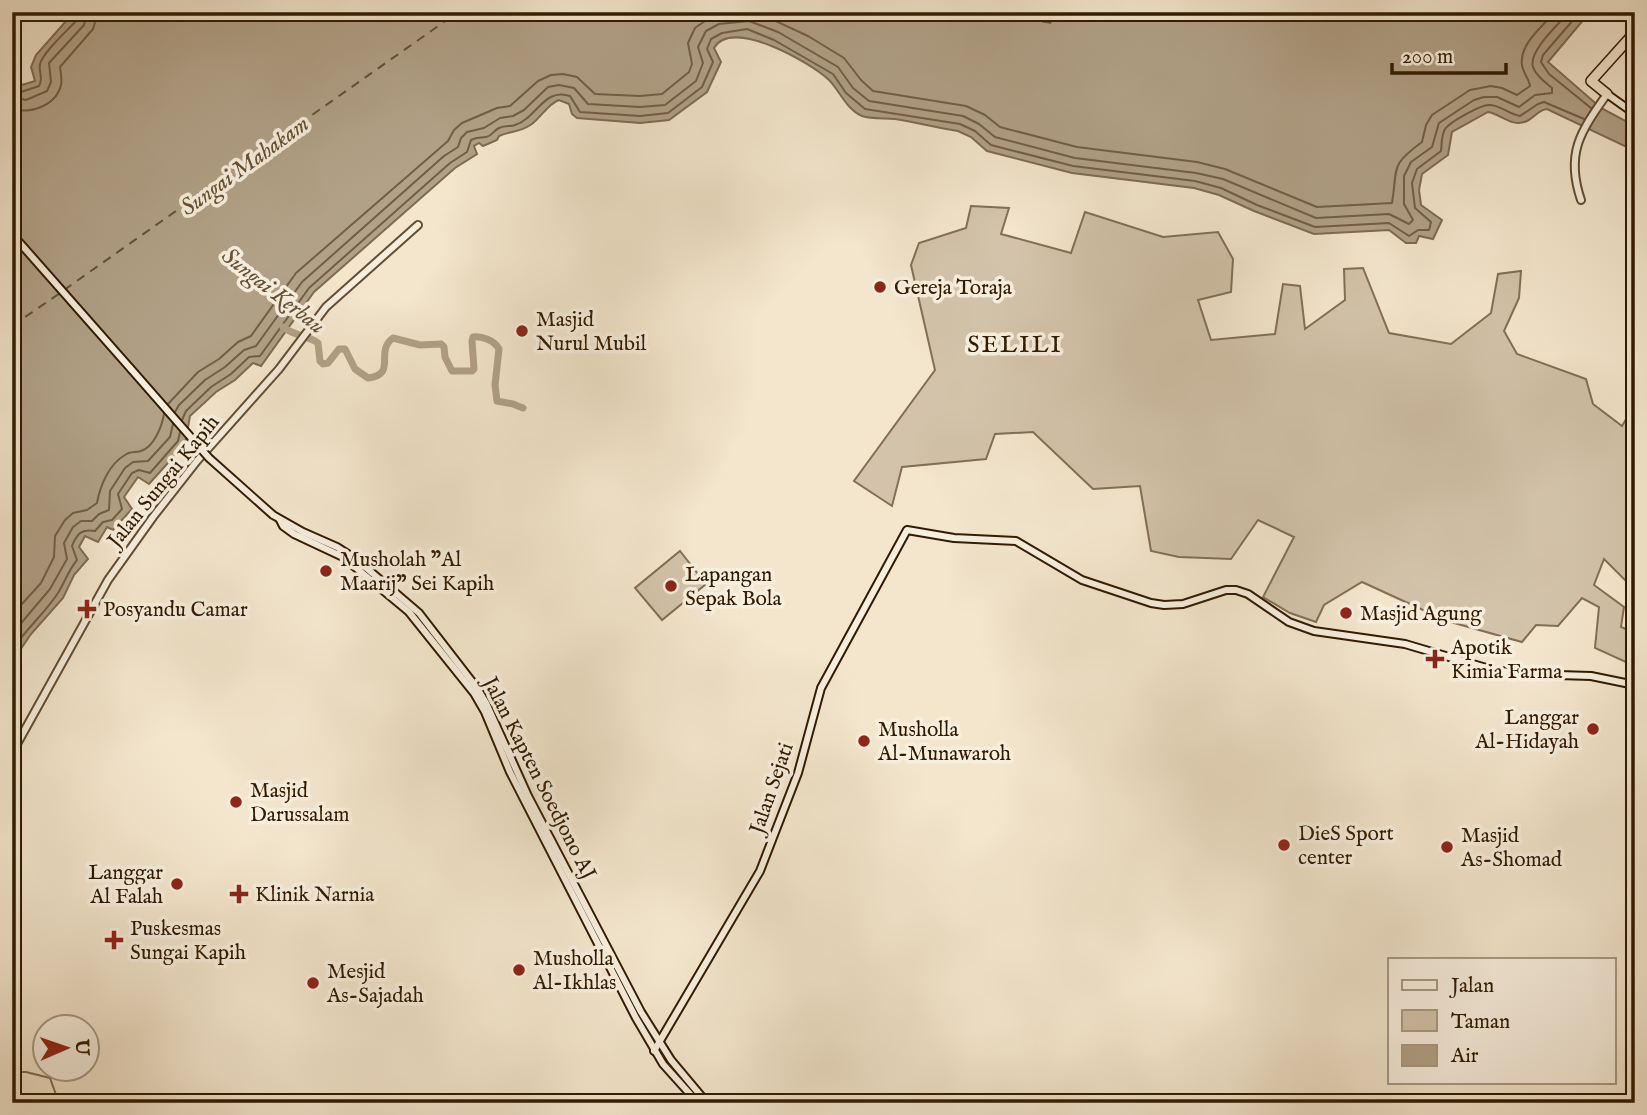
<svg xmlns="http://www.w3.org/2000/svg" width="1647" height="1115" font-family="'IM FELL English',serif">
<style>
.green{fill:#d2c3aa;stroke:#826f55;stroke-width:2}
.water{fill:#b1a187;stroke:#7e6b51;stroke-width:2}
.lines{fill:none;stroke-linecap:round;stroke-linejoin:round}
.shore{stroke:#725e44;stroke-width:2}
.stream{stroke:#7e6b51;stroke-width:2}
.river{stroke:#b1a187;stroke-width:7}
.ferry{stroke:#655136;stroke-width:2;stroke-dasharray:9 7;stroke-linecap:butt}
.tertiary-casing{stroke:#624e33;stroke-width:10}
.secondary-casing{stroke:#321b00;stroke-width:10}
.trunk-casing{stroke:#321b00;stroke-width:12}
.tertiary{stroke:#f7efde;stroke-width:6}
.secondary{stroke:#f7efde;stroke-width:6}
.trunk{stroke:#f3e6cd;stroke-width:9}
.secondary-bridge-casing{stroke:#321b00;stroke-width:10;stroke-linecap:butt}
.secondary-bridge{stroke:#f7efde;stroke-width:6}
.poi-dot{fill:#8f2418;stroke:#f7efde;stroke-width:2.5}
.labels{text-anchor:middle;stroke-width:7;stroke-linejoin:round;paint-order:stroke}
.poi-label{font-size:21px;fill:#321b00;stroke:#f7efde;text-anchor:start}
.street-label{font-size:21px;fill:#321b00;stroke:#f7efde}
.water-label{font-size:23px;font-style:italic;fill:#655136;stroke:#f7efde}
.quarter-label{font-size:24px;letter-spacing:2px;fill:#321b00;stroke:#f7efde}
</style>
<rect width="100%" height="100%" fill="#f3e6cd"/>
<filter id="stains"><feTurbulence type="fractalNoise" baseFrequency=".00286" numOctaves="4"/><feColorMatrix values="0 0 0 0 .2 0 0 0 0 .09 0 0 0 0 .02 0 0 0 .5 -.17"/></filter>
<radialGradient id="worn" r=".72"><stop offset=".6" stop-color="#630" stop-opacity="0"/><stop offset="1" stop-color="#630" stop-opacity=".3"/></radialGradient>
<g class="green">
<polygon points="971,206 1009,208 1001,234 1071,253 1085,212 1163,237 1218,232 1233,259 1231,292 1198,300 1211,340 1275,334 1283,284 1300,286 1305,329 1345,300 1344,269 1363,268 1389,333 1451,344 1491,313 1498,274 1521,271 1519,298 1504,331 1517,354 1586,379 1593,404 1622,426 1631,411 1635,412 1635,572 1630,585 1604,559 1594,585 1624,607 1621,627 1635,633 1635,648 1628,663 1595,648 1599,607 1582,598 1558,626 1536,625 1522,642 1447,621 1362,582 1324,605 1316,622 1290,613 1263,597 1294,537 1258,520 1231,559 1179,557 1151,551 1140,486 1093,489 1033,432 995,434 986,459 902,467 892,506 854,481 935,370 911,265 919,243 966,228"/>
<polygon points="680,551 706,584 662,620 635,588"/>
</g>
<path class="water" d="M74 12H1590L1548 62 1601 108 1635 126V151L1547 109C1538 110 1535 117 1527 121 1512 128 1501 114 1488 112L1452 132 1448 155 1422 174 1419 190 1421 205 1442 220 1433 239 1419 236 1416 243H1406L1389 230 1314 234 1254 211 1219 195 1194 188 1072 173 987 151 971 137 958 131C937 128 916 122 895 119 885 118 871 119 862 116 846 109 840 91 829 80 811 63 732 17 714 48L721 62 707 92 669 120 640 123 577 118 572 114 569 104 559 100C548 104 542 116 532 124 517 134 512 130 499 136L497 140 483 146 479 143 474 146 477 154 455 168 314 292 261 366 253 363 235 380 216 392 190 416 185 444 149 484 138 477 124 497 132 509 113 530 107 527 98 542 85 536 79 547 88 559 74 575 63 598 31 634 12 662V65L21 68 19 77 22 85 35 81 31 67 36 55Z"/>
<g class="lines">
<g class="shore">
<path d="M756 12 808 36 844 58 861 80 873 91 966 106 985 115 1000 127 1077 147 1197 162 1225 169 1317 207 1392 203C1398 168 1389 166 1422 142L1426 125 1432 115 1470 90 1491 86 1502 88 1517 95 1530 86C1529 79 1523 73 1522 65 1519 44 1543 26 1555 12"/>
<polyline points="1580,12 1543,55 1541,62 1549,74 1591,108"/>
<path d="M12 80 16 88 21 92 39 86C44 77 38 72 40 64 43 52 68 30 77 20L79 12"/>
<polyline points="12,97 26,100 47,91 51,82 49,63 84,25 87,12"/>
<path d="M12 109C30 114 56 106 61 85 62 79 61 73 60 67L93 29 98 12"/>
<polyline points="168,404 198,372 219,359 238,342 251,336 296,273 448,141 454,130 462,123 497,108 510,106 538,81 551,75 563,74 577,77 595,94 640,96 662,94 689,72 692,64 688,43 695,28 711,17 726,12"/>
<path d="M175 412 179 405 205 380 225 367 244 350 256 346 302 282 444 156 458 147 461 138 467 132 484 128 500 118 513 116 524 110 548 87 559 85 574 88 588 104 640 107 665 105 696 81 703 63 698 47 706 31 719 24 749 21 778 32 838 67 853 88 869 101 963 116 979 124 995 137 1075 158 1196 173 1223 179 1316 218 1389 214 1409 224 1413 220 1404 204V176L1411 162 1432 147 1439 123 1474 100 1484 97H1497L1519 107 1535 95 1552 93V88C1545 82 1536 76 1533 67 1528 51 1559 24 1569 12"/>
<path d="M182 420 186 411 211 387 231 374 249 357 260 356 309 288 450 163 467 152 471 140C477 137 480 138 486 137 492 136 494 130 499 128 505 125 510 127 515 125 537 118 544 87 570 96L580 112 640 116 668 113 702 87 713 62 707 49 711 39 722 33 747 29 774 40 833 74 846 93 865 109 960 124 975 131 991 145 1073 166 1195 181 1221 188 1257 205 1315 227 1389 223 1409 236 1418 230H1429L1431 222 1415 208 1412 183 1417 169 1441 151C1442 144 1441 136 1445 129 1450 122 1480 105 1489 105 1500 105 1509 114 1520 116L1538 104 1544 102 1584 119"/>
<path d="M12 615 41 583 54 557 55 536 65 520 73 513 87 510 97 503C100 486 109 464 125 455 130 451 135 453 141 451 154 447 162 426 164 414"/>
<polyline points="12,634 50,589 67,559 64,543 73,527 81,521 92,521 99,514 109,510 110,491 125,468 133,462 148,461 170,437 173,424"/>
<path d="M12 650C26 629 45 613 58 593 65 582 68 571 77 560L72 546C77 533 82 529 95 531L103 522 112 520 122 509 118 494 132 473 139 470 150 473 178 441 180 432"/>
</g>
<g class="stream">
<polyline points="12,1072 26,1072 50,1078 59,1103"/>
<polyline points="103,1103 117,1095 126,1097 131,1103"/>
</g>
<path class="river" d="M283 327C294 336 307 335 318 343L320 361 323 364 328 363 339 349H345L355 369 368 378C398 374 374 352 393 338L420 345 441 344 444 347 445 357 452 371H472L474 369 472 341 473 337C482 336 494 340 499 349L495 385 497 401 513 404 523 408"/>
<g class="ferry">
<polyline points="979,12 1053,23 1072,12"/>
<polyline points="64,290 458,12"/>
<polyline points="12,326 60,293"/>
</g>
<defs>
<g id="tertiary">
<path d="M1581 200C1565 153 1581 131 1607 94"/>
<polyline points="12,753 108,580 153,517 197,461 279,369 326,307 418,225"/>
</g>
<g id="secondary">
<polyline points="1607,94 1635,114"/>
<polyline points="12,234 131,369"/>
<polyline points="273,515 303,532 337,547 357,560 419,613 477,688 486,703 528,796 641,1012 671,1060 707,1103"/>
<polyline points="280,520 283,526 294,534 343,557 409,612 474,693 485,712 510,772 636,1018 663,1064 698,1103"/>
<polyline points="654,1051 760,871 798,773 821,688 907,530 954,538 1016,541 1082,580 1151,603 1164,605 1183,604 1226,590 1236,590 1248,594 1289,622 1314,631 1405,644 1493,670 1526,674 1591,676 1635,685"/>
</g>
<polyline id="trunk" points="1607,94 1591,81 1635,32"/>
</defs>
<use href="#tertiary" class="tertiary-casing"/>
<use href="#secondary" class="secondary-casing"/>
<use href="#trunk" class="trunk-casing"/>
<use href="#tertiary" class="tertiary"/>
<use href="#secondary" class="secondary"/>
<use href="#trunk" class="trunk"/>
<defs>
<polyline id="secondary-bridge" points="131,369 209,458 273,515"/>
</defs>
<use href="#secondary-bridge" class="secondary-bridge-casing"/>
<use href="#secondary-bridge" class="secondary-bridge"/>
</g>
<g class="poi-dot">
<circle cx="880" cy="287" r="7"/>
<circle cx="522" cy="331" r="7"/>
<circle cx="326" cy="571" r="7"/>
<circle cx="671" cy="586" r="7"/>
<path d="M83.5 598.5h7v7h7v7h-7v7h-7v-7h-7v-7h7z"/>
<circle cx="1346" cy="613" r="7"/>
<path d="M1431.5 648.5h7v7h7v7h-7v7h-7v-7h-7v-7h7z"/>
<circle cx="1593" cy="729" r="7"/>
<circle cx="864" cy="741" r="7"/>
<circle cx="236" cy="802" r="7"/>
<circle cx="1284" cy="845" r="7"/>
<circle cx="1447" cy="847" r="7"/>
<circle cx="177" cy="884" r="7"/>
<path d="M235.5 883.5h7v7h7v7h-7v7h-7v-7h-7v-7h7z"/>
<path d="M110.5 929.5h7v7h7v7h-7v7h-7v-7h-7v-7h7z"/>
<circle cx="519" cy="970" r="7"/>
<circle cx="313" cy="983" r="7"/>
</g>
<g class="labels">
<g class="poi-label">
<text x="894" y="294">Gereja Toraja</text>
<text x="536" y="326">Masjid<tspan x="536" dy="24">Nurul Mubil</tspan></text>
<text x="340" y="566">Musholah "Al<tspan x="340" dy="24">Maarij" Sei Kapih</tspan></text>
<text x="685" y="581">Lapangan<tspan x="685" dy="24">Sepak Bola</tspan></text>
<text x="103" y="616">Posyandu Camar</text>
<text x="1360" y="620">Masjid Agung</text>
<text x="1451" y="654">Apotik<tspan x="1451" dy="24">Kimia Farma</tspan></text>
<text x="1579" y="724" text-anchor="end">Langgar<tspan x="1579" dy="24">Al-Hidayah</tspan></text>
<text x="878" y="736">Musholla<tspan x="878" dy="24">Al-Munawaroh</tspan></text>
<text x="250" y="797">Masjid<tspan x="250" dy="24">Darussalam</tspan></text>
<text x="1298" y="840">DieS Sport<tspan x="1298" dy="24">center</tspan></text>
<text x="1461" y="842">Masjid<tspan x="1461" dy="24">As-Shomad</tspan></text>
<text x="163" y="879" text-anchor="end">Langgar<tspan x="163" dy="24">Al Falah</tspan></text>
<text x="255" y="901">Klinik Narnia</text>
<text x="130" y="935">Puskesmas<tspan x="130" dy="24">Sungai Kapih</tspan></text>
<text x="533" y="965">Musholla<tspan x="533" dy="24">Al-Ikhlas</tspan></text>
<text x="327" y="978">Mesjid<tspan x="327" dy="24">As-Sajadah</tspan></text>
</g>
<g class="street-label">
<text transform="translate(163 481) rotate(-51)" y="7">Jalan Sungai Kapih</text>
<text transform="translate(540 778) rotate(63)" y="7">Jalan Kapten Soedjono AJ</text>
<text transform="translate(771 788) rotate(-71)" y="7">Jalan Sejati</text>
</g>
<g class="water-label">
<text transform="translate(244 165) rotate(-36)" y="8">Sungai Mahakam</text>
<text transform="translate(274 290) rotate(38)" y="8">Sungai Kerbau</text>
</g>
<g class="quarter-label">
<text x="1015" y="352">SELILI</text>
</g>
</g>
<rect width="1647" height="1115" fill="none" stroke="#f3e6cd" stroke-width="42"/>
<rect x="14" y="14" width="1619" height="1087" fill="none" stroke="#321b00" stroke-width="3.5"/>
<rect x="21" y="21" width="1605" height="1073" fill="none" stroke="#321b00" stroke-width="2"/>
<rect x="1388" y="958" width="228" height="126" fill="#f7efde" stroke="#a89a85" stroke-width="2"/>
<rect x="1402" y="980" width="35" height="10" fill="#f7efde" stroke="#a89a85" stroke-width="2"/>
<text x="1451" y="992" font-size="21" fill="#321b00">Jalan</text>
<rect x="1402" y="1010" width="35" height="21" fill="#d2c3aa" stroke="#a89a85" stroke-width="2"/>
<text x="1451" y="1028" font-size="21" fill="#321b00">Taman</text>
<rect x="1402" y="1045" width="35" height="21" fill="#b1a187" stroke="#a89a85" stroke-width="2"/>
<text x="1451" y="1062" font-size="21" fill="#321b00">Air</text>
<g transform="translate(66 1048) rotate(88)"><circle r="33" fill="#f7efde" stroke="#a89a85" stroke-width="2"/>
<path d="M0-5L12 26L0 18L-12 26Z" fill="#8f2418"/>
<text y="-10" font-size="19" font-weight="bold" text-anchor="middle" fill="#321b00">U</text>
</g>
<path d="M1392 63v10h114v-10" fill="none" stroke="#321b00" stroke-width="3.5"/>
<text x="1402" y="63" font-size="21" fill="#321b00" stroke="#f7efde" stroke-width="5" paint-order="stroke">200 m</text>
<rect width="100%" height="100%" filter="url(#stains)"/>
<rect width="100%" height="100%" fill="url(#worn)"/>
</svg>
